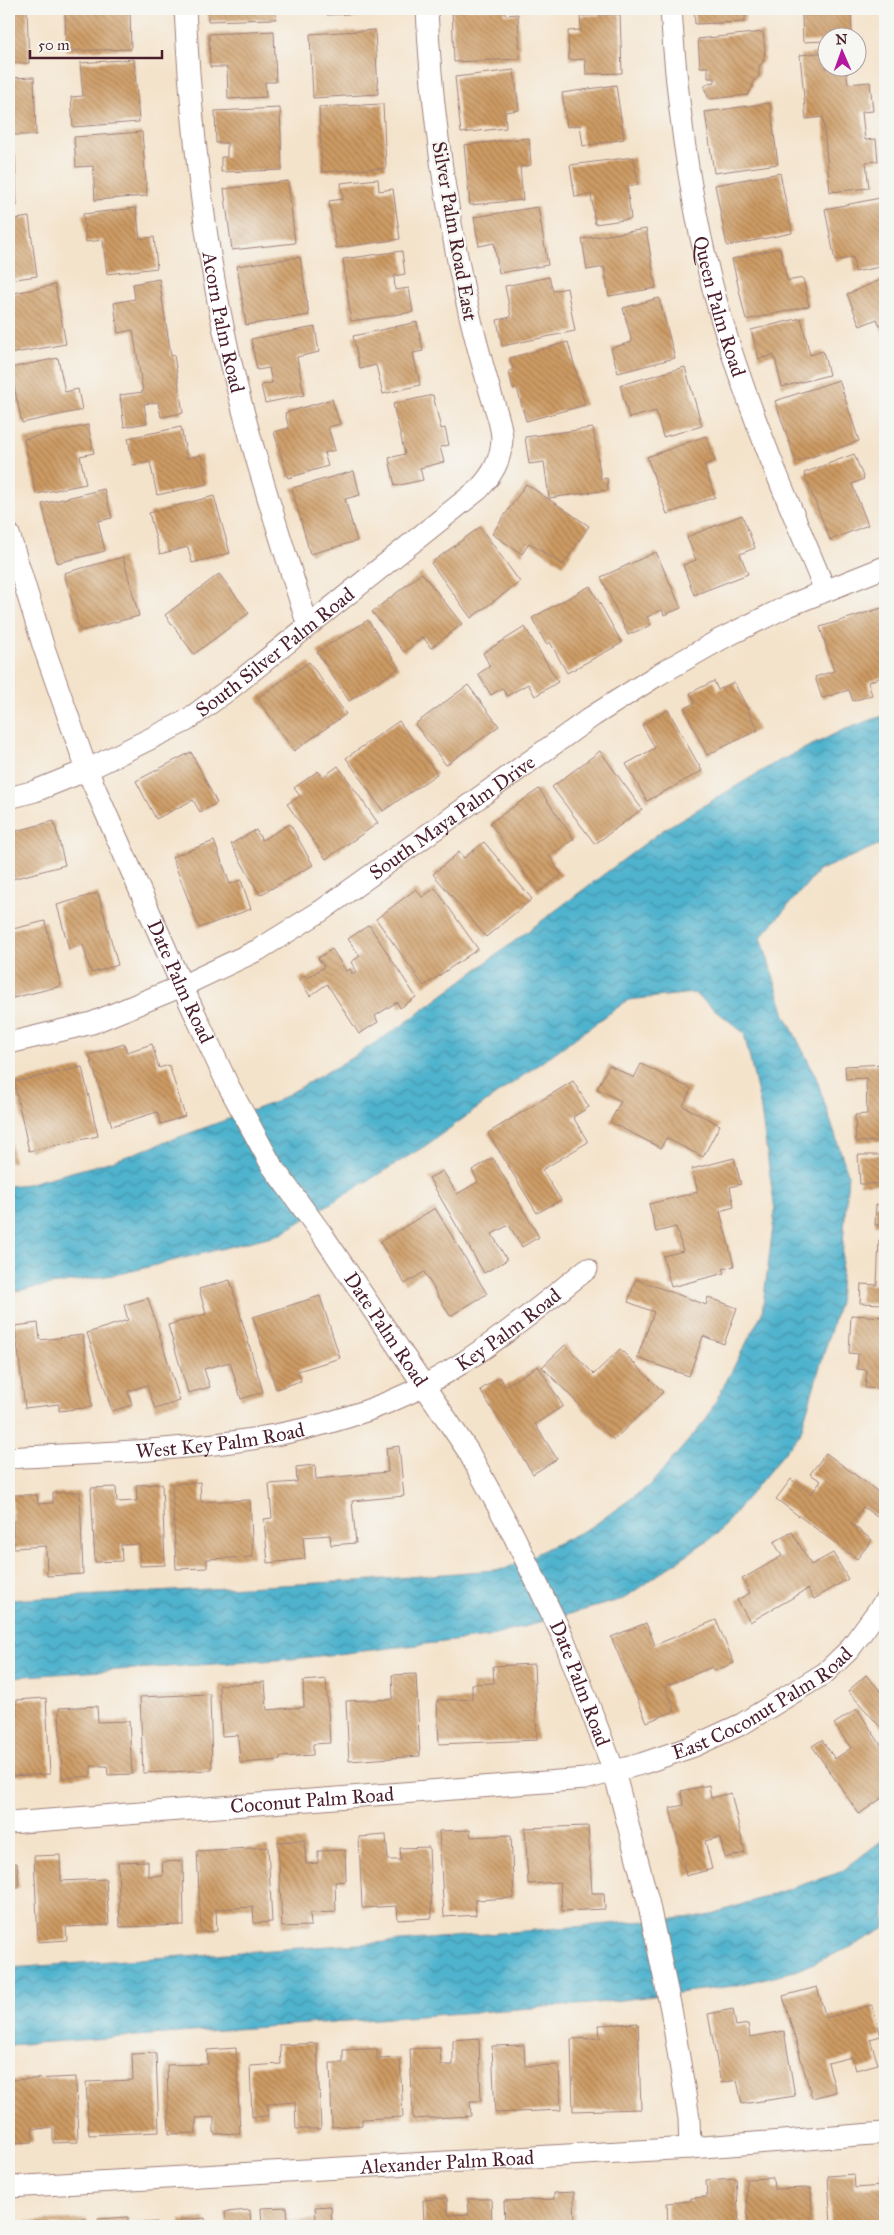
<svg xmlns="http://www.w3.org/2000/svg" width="894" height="2235" font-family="'IM FELL Great Primer',serif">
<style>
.water{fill:url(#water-waves);stroke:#4c697c}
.building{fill:url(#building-back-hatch)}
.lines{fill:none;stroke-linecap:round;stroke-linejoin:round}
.minor-casing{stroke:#9f817b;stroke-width:23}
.minor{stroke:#fff;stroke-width:21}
.labels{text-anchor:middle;stroke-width:5;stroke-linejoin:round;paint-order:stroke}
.street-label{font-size:20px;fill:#4a1f2b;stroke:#f6f6f2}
</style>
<defs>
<pattern id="water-waves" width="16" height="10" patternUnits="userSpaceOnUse" patternTransform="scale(1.25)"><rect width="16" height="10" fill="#4fb3ce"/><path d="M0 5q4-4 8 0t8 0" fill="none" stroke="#4491a7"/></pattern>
<pattern id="building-back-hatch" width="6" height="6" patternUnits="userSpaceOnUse" patternTransform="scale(1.25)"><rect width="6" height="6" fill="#cd9b64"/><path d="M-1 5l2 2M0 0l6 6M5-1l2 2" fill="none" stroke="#a87e53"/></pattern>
</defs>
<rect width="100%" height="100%" fill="#f6f6f2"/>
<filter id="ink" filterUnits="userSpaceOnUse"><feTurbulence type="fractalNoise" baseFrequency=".02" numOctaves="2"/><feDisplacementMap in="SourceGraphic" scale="10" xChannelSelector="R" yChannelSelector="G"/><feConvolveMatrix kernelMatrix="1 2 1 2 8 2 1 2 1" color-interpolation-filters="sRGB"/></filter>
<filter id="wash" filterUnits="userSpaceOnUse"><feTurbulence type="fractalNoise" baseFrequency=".0096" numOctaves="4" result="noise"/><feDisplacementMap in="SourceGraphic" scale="20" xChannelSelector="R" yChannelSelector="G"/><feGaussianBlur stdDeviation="1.12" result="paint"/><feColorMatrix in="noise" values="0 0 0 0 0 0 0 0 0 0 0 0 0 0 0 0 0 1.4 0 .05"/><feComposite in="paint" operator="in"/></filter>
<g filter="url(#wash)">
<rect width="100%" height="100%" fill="#f4e3cb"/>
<g class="water">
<polygon points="885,715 885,842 818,871 761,937 785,1015 816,1077 848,1174 839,1302 800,1434 718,1533 623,1599 488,1637 292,1659 9,1677 9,1600 372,1580 505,1569 593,1526 651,1484 706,1420 762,1313 775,1211 760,1103 744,1033 694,993 628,1000 425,1146 280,1234 124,1273 9,1292 9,1186 27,1184 116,1160 275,1102 353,1057 404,1024 663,830 775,763 843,730"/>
<polygon points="885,1838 885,1928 851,1947 795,1971 733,1986 589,2004 9,2045 9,1968 402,1941 706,1916 841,1872"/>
</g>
<g id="blocks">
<g class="building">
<polygon points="9,9 27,9 29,63 9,63"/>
<polygon points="65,9 130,9 131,49 66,51"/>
<polygon points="208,9 275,9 276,19 208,21"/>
<polygon points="326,9 371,9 371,13 327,15"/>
<polygon points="452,9 505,9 505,15 518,14 520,59 454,62"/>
<polygon points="694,9 745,9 745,22 695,24"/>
<polygon points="815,9 851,9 852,38 826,38 826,41 803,42 802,15 815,15"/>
<polygon points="620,14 622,73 586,74 585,59 569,60 568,31 581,30 580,16"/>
<polygon points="375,30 378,94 313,98 310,34"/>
<polygon points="274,31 276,82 265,82 266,97 228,99 227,67 210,67 209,34"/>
<polygon points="763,32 765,51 763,62 759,66 759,76 753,81 753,86 748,95 709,99 704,87 708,83 715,82 715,78 708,78 708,67 700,67 698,39"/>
<polygon points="826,52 826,68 846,68 848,84 870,82 873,111 862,112 865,140 876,139 878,161 866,162 869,188 830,192 823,117 806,119 800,55"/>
<polygon points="134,59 139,122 73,127 71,97 83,96 80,63"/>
<polygon points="514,70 519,110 505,112 506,128 461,133 455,77"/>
<polygon points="34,77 36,135 9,135 9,78"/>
<polygon points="616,85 624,139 583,146 580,125 567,127 562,93"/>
<polygon points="770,103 778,164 714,173 705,112"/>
<polygon points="383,104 386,168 322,172 319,107"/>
<polygon points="280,108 282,170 221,172 221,157 227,157 227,143 216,143 215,111"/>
<polygon points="142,132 147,196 95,200 93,166 76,167 74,137"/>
<polygon points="529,138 531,165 520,167 523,200 470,205 464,145"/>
<polygon points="9,155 15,155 17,206 9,206"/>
<polygon points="634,157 638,185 627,186 631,219 595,224 591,194 575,197 570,165"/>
<polygon points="780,173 792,233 727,246 715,185"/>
<polygon points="378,179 379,191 393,189 400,239 336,248 329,201 343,199 341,183"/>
<polygon points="288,181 295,243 232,250 224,189"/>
<polygon points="885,197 885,266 855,272 853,257 835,261 825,209"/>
<polygon points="538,207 548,265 499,273 494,243 479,246 474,217"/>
<polygon points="136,208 140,239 154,237 157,268 107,274 103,240 86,242 83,214"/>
<polygon points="29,217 37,276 9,280 9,220"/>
<polygon points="646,229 656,288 609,296 604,267 587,270 582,239"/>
<polygon points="780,248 787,281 803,278 809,306 746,320 732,259"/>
<polygon points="402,251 405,274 394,276 395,290 409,288 413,312 351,321 343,259"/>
<polygon points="300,257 309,315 246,325 237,266"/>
<polygon points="549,277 553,291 567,288 575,331 502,346 497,320 511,317 505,286"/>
<polygon points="885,278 885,338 877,319 860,326 847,294"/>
<polygon points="159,279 171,356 174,355 183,413 161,417 158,402 144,404 147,423 124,427 120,395 143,392 133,330 118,333 114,303 135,299 133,284"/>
<polygon points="55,285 66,344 9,354 9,294"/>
<polygon points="659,298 675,358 618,373 611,348 632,342 623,308"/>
<polygon points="801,318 810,355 823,351 829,375 782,387 774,355 759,359 751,330"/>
<polygon points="417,322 423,351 413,353 420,385 383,394 376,365 360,369 353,336"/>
<polygon points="315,327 319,352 297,357 304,395 265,403 261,385 272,383 269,368 257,370 251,339"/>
<polygon points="568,342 585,405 526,421 517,388 513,389 509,371 513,370 510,358"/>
<polygon points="58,358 65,392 78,389 82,410 22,423 10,368"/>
<polygon points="685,367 702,426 663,437 656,411 629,418 620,385"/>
<polygon points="839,380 859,441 796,462 775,401"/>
<polygon points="433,395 441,429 445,428 449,445 440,447 444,462 420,468 423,480 395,486 389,458 405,454 393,404"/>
<polygon points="332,399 340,424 328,427 335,450 324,453 328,466 288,478 274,432 289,428 285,413"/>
<polygon points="88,425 94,453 80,456 86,484 36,494 24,439"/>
<polygon points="181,427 187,458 201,455 207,484 157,495 150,462 133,465 128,438"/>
<polygon points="593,428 601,479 607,478 608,490 549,498 544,462 529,464 525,437"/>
<polygon points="706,436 715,461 704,465 715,497 667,514 647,457"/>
<polygon points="854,454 864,479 852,484 868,525 830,540 804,473"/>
<polygon points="354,471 360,495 345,499 357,541 310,554 292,488"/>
<polygon points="526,484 589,526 563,565 529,543 522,554 492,534"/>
<polygon points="104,489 112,518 98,521 105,551 57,563 42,504"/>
<polygon points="214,496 230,553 192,563 188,547 160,554 149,513"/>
<polygon points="742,515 755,548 740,554 748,574 694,595 683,565 696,560 687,537"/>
<polygon points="480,527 520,582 471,618 431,563"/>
<polygon points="656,552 681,608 664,615 662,610 647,617 651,625 628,635 601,577"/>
<polygon points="123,557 139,616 80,631 64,573"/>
<polygon points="422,573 462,624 431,648 423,637 404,652 372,612"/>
<polygon points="219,574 249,613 194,654 165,615"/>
<polygon points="590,586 622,643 567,673 550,642 546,644 532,618"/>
<polygon points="885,607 885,676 868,682 872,695 853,701 849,690 822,698 815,677 834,671 820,627"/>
<polygon points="368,620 399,668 349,701 317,652"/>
<polygon points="525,627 558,682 535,696 528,684 507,696 502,688 491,695 478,674 490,666 483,653"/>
<polygon points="309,662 346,714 294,751 257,698"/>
<polygon points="714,681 718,690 734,682 758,730 707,755 684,708 695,703 690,693"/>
<polygon points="468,685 499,726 446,765 415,724"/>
<polygon points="668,710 702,771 647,801 626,764 655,748 642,725"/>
<polygon points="399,721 437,774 383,811 346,758"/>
<polygon points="600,751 642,809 595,844 552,787"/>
<polygon points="191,752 217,803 200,812 193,800 156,819 136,781"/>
<polygon points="338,766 378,823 326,859 287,804 300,796 294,788 318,771 323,777"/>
<polygon points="539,789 574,839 549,856 562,875 538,892 490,823"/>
<polygon points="54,821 65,865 9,880 9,833"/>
<polygon points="290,824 313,865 260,895 231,844 256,830 262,840"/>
<polygon points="214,841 230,884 241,880 251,909 199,928 172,857"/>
<polygon points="484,842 532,899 486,937 433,874 459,852 464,858"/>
<polygon points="435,888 478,949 424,986 376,919 416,889 422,897"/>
<polygon points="98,893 118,965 91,973 83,945 69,949 57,905"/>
<polygon points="45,921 61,986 9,999 9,930"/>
<polygon points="369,925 416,997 400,1008 397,1002 375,1016 378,1022 359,1034 327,984 310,996 299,979 305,975 307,978 324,967 318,958 332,949 346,971 350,969 352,974 356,971 351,962 360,956 348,939"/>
<polygon points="124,1044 127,1052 152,1044 159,1068 169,1065 185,1116 161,1124 157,1112 112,1126 89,1055"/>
<polygon points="641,1064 691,1089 683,1106 720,1125 703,1157 666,1138 661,1148 610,1122 621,1101 597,1089 609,1065 634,1078"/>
<polygon points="885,1064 885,1141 856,1142 855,1115 867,1114 866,1078 846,1079 845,1066"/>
<polygon points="82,1067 98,1136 29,1151 14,1082"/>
<polygon points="573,1081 589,1107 573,1117 588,1142 542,1170 561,1200 537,1213 488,1133"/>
<polygon points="9,1127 14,1162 9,1163"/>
<polygon points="858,1155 885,1155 885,1184 860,1184"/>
<polygon points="493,1158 539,1237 522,1247 509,1225 492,1234 507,1260 484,1273 429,1178 443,1171 457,1194 478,1182 472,1170"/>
<polygon points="734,1158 741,1184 730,1187 734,1207 720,1211 734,1266 723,1269 725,1273 671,1287 663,1256 683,1251 676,1227 656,1232 649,1204 698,1192 692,1169"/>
<polygon points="885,1204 885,1225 875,1225 876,1205"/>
<polygon points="435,1208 487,1294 450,1316 424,1272 405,1284 380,1242"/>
<polygon points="879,1240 885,1241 885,1304 860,1303 861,1284 877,1285"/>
<polygon points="636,1279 706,1305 708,1297 737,1308 724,1344 703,1336 689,1376 637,1358 654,1312 628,1302"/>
<polygon points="230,1280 263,1392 241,1399 230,1362 204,1369 210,1387 188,1393 168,1325 206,1314 199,1289"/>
<polygon points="320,1296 340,1358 298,1371 301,1381 276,1389 253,1317"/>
<polygon points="148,1298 180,1401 155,1409 147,1385 128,1391 132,1405 112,1411 87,1333 128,1320 124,1305"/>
<polygon points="851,1315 885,1317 885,1389 865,1388 867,1370 857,1369 858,1354 849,1353"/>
<polygon points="38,1323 40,1340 83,1335 92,1407 59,1411 59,1404 25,1408 15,1326"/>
<polygon points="565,1345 594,1374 620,1349 663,1392 614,1440 542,1367"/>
<polygon points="538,1366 563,1406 535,1424 557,1459 533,1474 480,1390 500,1377 505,1386"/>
<polygon points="399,1446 404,1496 352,1501 356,1543 331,1545 330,1535 303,1537 305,1559 268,1563 264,1519 272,1518 269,1484 297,1482 296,1467 315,1465 316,1479 388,1472 386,1448"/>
<polygon points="826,1453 885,1497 885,1511 880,1519 863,1507 851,1524 872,1540 857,1559 776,1499 791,1479 811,1494 821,1481 810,1474"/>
<polygon points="200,1482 201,1502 250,1500 253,1557 207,1559 207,1568 176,1569 172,1484"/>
<polygon points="162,1484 165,1565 140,1566 139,1544 121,1545 122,1561 95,1562 91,1488 116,1487 117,1502 137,1501 136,1485"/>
<polygon points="80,1492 83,1574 47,1576 46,1546 14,1548 12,1495 37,1495 38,1504 53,1503 53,1493"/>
<polygon points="792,1532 811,1565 833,1553 848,1579 814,1599 808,1589 750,1622 737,1600 750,1593 742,1579 782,1556 774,1542"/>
<polygon points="716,1620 734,1663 714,1671 712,1667 665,1686 675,1711 647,1722 611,1637 646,1623 655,1645"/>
<polygon points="534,1664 537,1740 439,1744 437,1700 472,1699 472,1684 494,1683 493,1666"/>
<polygon points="416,1674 420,1756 349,1761 346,1701 393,1699 392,1675"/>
<polygon points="866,1675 885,1696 885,1732 848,1691"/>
<polygon points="326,1679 330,1743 313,1744 313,1755 280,1757 280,1760 240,1763 238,1735 222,1736 219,1685 265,1682 267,1710 304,1707 303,1681"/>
<polygon points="210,1694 212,1770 143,1773 140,1697"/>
<polygon points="46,1698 50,1774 9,1776 9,1716 17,1716 16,1700"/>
<polygon points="97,1706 98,1722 129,1721 132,1774 108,1775 107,1766 91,1766 91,1776 62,1778 59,1708"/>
<polygon points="857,1709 885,1751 885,1796 859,1814 812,1746 822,1740 835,1759 851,1748 834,1724"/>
<polygon points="709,1785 711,1798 731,1793 745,1853 725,1858 720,1837 705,1841 712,1869 686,1876 670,1808 684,1805 681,1791"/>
<polygon points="588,1826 592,1893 604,1893 605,1909 562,1911 560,1882 528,1884 525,1828"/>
<polygon points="470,1830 471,1837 511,1835 514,1898 475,1900 476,1915 444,1917 439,1831"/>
<polygon points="386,1835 388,1860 401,1860 400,1848 429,1847 432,1918 398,1920 397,1906 362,1908 359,1837"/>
<polygon points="304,1840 306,1864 318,1863 318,1851 345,1850 346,1881 335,1882 336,1912 310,1913 311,1926 282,1927 278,1842"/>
<polygon points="268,1847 272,1922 254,1923 253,1907 216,1909 217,1931 201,1932 197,1851"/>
<polygon points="60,1855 61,1881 106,1879 109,1925 66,1927 67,1940 38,1942 34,1856"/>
<polygon points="148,1861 148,1876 163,1876 162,1862 183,1861 184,1925 120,1927 118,1862"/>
<polygon points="9,1863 17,1863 19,1888 9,1888"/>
<polygon points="817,1987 826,2018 872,2005 881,2036 870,2039 878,2064 856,2070 852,2057 828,2063 836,2092 812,2098 783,1996"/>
<polygon points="733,2009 736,2026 748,2024 750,2037 784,2031 795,2096 742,2104 737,2080 721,2083 708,2014"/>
<polygon points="638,2023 641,2109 573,2111 571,2039 600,2038 599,2025"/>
<polygon points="479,2038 481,2101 470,2101 471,2116 413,2119 410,2049 440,2048 441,2065 453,2065 453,2040"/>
<polygon points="317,2043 321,2129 296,2129 295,2102 267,2104 268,2116 252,2117 250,2066 281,2064 280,2045"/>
<polygon points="524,2045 525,2066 559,2065 561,2110 495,2113 492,2046"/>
<polygon points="236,2048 240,2133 214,2134 214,2117 196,2118 196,2133 169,2134 167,2065 208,2064 207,2050"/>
<polygon points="377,2049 377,2059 400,2058 403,2117 362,2119 362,2125 332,2127 330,2063 343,2063 343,2050"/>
<polygon points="156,2053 159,2132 89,2135 86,2082 133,2080 132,2054"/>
<polygon points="76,2077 78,2142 53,2143 53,2128 32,2129 33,2142 9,2143 9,2080"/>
<polygon points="881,2171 885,2171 885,2226 831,2226 828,2176 854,2174 855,2188 882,2186"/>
<polygon points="736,2178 739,2226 668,2226 667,2203 691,2201 691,2198 707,2197 706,2180"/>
<polygon points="773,2178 774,2189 811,2188 812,2226 748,2226 746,2179"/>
<polygon points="574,2192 575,2226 505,2226 504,2201 554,2199 554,2193"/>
<polygon points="447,2198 448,2215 469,2214 468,2199 491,2199 492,2226 424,2226 423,2200"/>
<polygon points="331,2206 332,2226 262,2226 261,2208 287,2207 288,2221 316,2219 315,2207"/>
<polygon points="250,2210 251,2226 226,2226 225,2212"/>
<polygon points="128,2217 128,2224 157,2222 157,2226 99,2226 98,2219"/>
<polygon points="205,2218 206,2226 180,2226 180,2220"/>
<polygon points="87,2219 87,2226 18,2226 18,2222"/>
</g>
</g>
</g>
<g filter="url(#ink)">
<use href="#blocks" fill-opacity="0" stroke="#9f817b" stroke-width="1"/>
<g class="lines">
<defs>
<g id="minor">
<path id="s1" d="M185 9C191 125 203 240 229 354 250 446 280 536 308 626"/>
<path id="s2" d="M671 9C678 122 694 235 729 344 756 428 791 509 825 590"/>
<path id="s3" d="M9 534 43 645 87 770 182 986 228 1085 272 1166 324 1237 468 1451 514 1536 563 1637 614 1771 648 1901 671 2009 689 2118 690 2148"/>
<path id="s4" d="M9 798 35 791 87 770 186 721 231 688 479 489C493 474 501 460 502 439 502 423 494 406 490 391 481 360 473 330 466 299 445 204 431 106 427 9"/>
<path id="s5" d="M9 1043 92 1023 182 986 258 950 321 911 593 716 656 676 721 639 788 606 885 567"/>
<path id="s6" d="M9 1458C149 1449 300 1452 427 1384 485 1352 536 1310 587 1269"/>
<path id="s7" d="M9 1823 585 1779 641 1764 694 1746 742 1724 825 1673 849 1650 885 1601"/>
<path id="s8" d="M9 2187 690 2148 885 2133"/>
</g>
</defs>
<use href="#minor" class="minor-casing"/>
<use href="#minor" class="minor"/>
</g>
</g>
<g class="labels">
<g class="street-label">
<text transform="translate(455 231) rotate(80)" y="7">Silver Palm Road East</text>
<text dy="7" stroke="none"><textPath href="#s2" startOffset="302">Queen Palm Road</textPath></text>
<text dy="7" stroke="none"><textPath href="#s1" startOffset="316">Acorn Palm Road</textPath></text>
<text dy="7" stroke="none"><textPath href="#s4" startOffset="306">South Silver Palm Road</textPath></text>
<text dy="7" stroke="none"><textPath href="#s5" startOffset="502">South Maya Palm Drive</textPath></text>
<text dy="7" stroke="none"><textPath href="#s3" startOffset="480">Date Palm Road</textPath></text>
<text dy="7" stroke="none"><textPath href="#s6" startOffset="526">Key Palm Road</textPath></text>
<text dy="7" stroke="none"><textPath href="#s3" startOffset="885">Date Palm Road</textPath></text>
<text dy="7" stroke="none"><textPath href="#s6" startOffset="212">West Key Palm Road</textPath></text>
<text dy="7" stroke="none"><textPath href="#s3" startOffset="1290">Date Palm Road</textPath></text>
<text dy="7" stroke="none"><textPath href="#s7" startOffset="772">East Coconut Palm Road</textPath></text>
<text dy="7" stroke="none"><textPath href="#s7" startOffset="304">Coconut Palm Road</textPath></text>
<text dy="7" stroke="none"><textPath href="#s8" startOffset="439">Alexander Palm Road</textPath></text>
</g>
</g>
<rect width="894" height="2235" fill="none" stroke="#f6f6f2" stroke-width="30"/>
<g transform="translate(842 52) rotate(358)"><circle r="24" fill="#f6f6f2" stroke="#b1a0a2"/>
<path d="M0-4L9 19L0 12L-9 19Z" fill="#b5179e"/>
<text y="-8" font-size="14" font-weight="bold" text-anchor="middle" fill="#4a1f2b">N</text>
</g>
<path d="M30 50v8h132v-8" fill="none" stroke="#4a1f2b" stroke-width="2.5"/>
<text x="38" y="50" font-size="15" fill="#4a1f2b" stroke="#f6f6f2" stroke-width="4" paint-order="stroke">50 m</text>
</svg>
